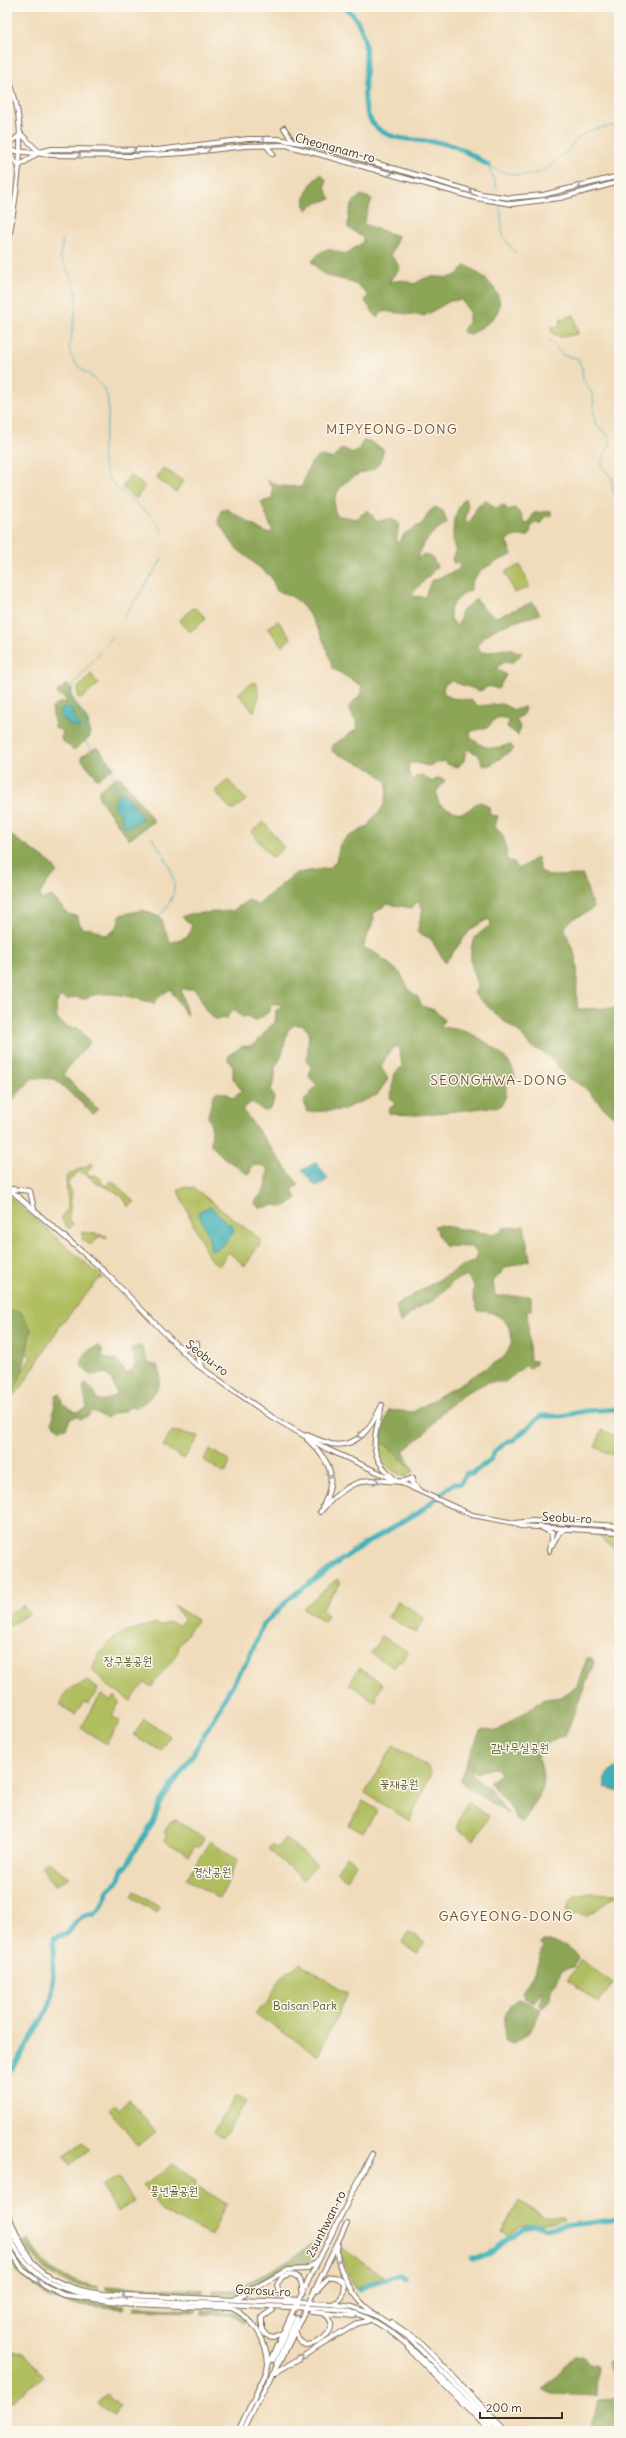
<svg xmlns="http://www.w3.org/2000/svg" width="626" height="2438" font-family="Delius,'Poor Story',sans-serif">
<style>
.green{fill:#b1be60;stroke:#76743f}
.forest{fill:#8ca556;stroke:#64683a}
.water{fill:#41b1b8;stroke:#3e6e6b}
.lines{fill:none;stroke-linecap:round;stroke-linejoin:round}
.stream{stroke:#41b1b8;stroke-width:1}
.river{stroke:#41b1b8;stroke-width:5}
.secondary-casing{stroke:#7a6855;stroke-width:6}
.secondary{stroke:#fff;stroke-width:4}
.oneway{stroke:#a79f9a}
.labels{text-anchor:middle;stroke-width:3;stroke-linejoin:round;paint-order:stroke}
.street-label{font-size:12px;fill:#3b2a1e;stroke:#fbf7ec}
.park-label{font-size:12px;fill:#5e5632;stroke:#fbf7ec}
.quarter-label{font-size:14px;letter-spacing:1px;fill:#78583a;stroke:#fbf7ec}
</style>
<rect width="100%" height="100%" fill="#fbf7ec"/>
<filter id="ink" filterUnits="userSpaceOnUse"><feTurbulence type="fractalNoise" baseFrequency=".025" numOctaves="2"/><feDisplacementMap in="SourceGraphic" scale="8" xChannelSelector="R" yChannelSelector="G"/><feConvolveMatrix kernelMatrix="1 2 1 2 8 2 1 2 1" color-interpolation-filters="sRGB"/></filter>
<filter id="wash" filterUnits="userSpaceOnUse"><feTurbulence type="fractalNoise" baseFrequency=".012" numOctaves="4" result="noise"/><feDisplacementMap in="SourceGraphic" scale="16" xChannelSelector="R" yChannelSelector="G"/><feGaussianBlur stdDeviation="0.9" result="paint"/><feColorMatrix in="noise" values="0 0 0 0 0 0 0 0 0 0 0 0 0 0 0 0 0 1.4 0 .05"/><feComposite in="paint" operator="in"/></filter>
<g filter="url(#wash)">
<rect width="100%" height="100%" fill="#f0dcbb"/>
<g class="green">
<polygon points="574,315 578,334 560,337 552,333 551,327 559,326 561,319"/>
<polygon points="163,468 183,481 176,492 156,478"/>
<polygon points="130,475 145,486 136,499 122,488"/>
<polygon points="520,565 530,587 514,593 505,571"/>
<polygon points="193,608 197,609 205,617 204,621 189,632 179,621"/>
<polygon points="278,621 291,638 282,646 268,628"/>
<polygon points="91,674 99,684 81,699 78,698 78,688"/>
<polygon points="253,682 257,684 259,697 254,712 239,695 239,693"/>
<polygon points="228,780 246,800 232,811 215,791"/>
<polygon points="264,822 284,848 272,858 251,832"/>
<path d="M91 1163 94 1165 87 1172 90 1176 96 1175 101 1179V1183L106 1186 112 1181 135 1202 128 1207C124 1193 109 1189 97 1183 90 1179 85 1170 76 1173L67 1184 72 1192 69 1218 73 1224 69 1229 61 1219 68 1207 66 1177C75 1169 82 1170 91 1163Z"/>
<polygon points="185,1187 194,1188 262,1241 245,1266 228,1252 219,1266 209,1258 178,1191"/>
<polygon points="7,1195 103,1278 99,1279 60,1326 21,1388 7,1402 7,1391 14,1385 31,1357 7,1339"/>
<polygon points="82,1232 107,1236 106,1239 100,1236 91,1245 83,1241"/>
<polygon points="602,1430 619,1437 619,1458 595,1447"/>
<polygon points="172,1431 199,1436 184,1459 163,1446"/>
<path d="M379 1441 389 1447 414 1471 405 1477C389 1470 375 1461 379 1441Z"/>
<polygon points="210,1449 230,1462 226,1472 223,1473 204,1460"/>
<polygon points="595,1534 619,1536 619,1551 616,1552 610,1545"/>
<polygon points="337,1579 341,1583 321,1609 328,1615 324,1622 303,1608"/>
<polygon points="398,1601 425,1618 416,1633 388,1617"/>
<polygon points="23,1605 29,1614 9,1626 7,1615"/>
<path d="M173 1605 197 1620 179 1646C178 1659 158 1674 152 1687L144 1683 131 1701 108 1686 92 1669C108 1634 122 1633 156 1623L160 1626 169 1622 179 1625 184 1619Z"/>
<polygon points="382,1636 408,1652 402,1661 399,1660 394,1668 371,1653"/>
<polygon points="359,1668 383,1684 375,1696 377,1699 375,1702 349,1684"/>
<path d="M87 1680 98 1689 89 1704 84 1702 75 1715 61 1705C62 1687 78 1687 87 1680Z"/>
<polygon points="101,1694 110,1701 114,1696 120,1702 112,1716 120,1721 106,1744 81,1728"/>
<polygon points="144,1719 170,1736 161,1751 134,1735"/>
<polygon points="394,1745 429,1768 431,1773 410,1821 365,1793"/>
<polygon points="363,1801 378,1810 363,1833 349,1825"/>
<polygon points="467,1802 489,1816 474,1840 456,1828"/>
<polygon points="176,1820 204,1838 198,1848 195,1846 189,1856 164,1840 167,1835 164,1833 171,1821"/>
<polygon points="285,1838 317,1865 304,1880 268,1849 273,1844 277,1848"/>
<polygon points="210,1841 238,1859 220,1899 186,1879"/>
<polygon points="347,1856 356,1863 347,1880 336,1872"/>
<polygon points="46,1861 69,1877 55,1886 41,1866"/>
<polygon points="135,1892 159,1907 156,1913 132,1897"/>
<path d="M590 1893 619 1894 588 1915 567 1914C568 1897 576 1896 590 1893Z"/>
<polygon points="408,1932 425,1943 418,1954 402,1943"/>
<polygon points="581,1960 613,1983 599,2003 567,1980"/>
<polygon points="300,1963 347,1993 347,1996 319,2053 316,2054 255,2014 268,2002 280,1978"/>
<polygon points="236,2096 246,2102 223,2138 214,2132"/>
<polygon points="129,2099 156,2133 137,2145 109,2110 114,2105 118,2109"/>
<polygon points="83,2142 90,2150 70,2165 64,2156"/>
<polygon points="173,2164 196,2180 195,2185 227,2204 211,2236 161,2211 143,2185"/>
<polygon points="118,2177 134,2202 117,2212 102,2186"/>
<polygon points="519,2201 544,2217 563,2218 564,2221 519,2226 508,2235 502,2232"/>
<polygon points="342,2248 384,2276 355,2289 339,2254"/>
<polygon points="24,2352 44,2376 7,2405 7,2353"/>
<polygon points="107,2394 119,2405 114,2415 98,2405 98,2402"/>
</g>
<g class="forest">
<path d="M321 174 326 180 325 188 331 199 317 203 306 210C301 198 310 182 321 174Z"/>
<path d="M361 195 372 199 363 224 398 236 391 255 400 268 389 282 403 280 414 284C418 282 424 278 429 277 447 275 452 284 465 265 481 273 512 296 494 317 488 324 479 329 471 334L462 332 468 322 470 312 461 300 450 301 424 316 383 311 377 318 365 301 368 296C358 280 342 281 326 275 321 273 316 266 312 262 325 244 328 250 346 254L363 242V237L348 228C348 214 349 204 361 195Z"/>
<path d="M363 441H369L384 450C382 456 380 465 374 469 371 471 366 471 362 473 344 480 329 494 336 515L356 519 368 510 376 521 391 519 399 523 396 543 400 541 404 534 423 523 429 512 435 507 443 511 447 523C433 530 420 545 417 560L423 554 432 557 437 567 410 596 425 597 431 581 458 570 460 564 453 563 452 557 456 553C450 536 453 512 465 498L468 507 465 522 471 521 476 509 485 499 495 508 504 505 508 510 515 508 522 516 523 522 528 524 534 513 551 511V516H545L541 523 532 524 529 536H515L506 540 512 555C497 561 469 572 471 590 456 597 440 613 458 626L462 611 476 599 484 609 496 617 533 602 540 614C520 621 488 626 477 646L481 652C499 654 500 644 522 653L514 662H505L496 668 506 675 498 689 489 686 480 691 451 681 444 685 443 692 451 698 472 700 478 706 502 704 514 710 525 707 523 715 516 719 520 727 518 735 507 727 509 721 502 717 495 719 487 728 471 731 470 737C485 749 492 751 510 744L514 749 490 765H483L478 754 466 749 464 761 458 767 449 765 444 761 428 766 417 763H409L408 771 414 781 416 776 422 775 432 782 438 778 445 780 436 793 439 804C446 808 460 816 467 811 473 807 474 803 481 802L489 807 490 815 498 816 495 827C505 835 507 846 506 859L513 862 519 869 537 857 540 870 548 876 583 875 593 908C582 917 574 915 565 927 567 941 576 952 577 966 578 980 575 994 578 1009L619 1008V1119L609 1113 584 1087 567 1077 549 1056 529 1045 519 1032 501 1019 474 994 478 984C472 974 469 956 472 944 474 936 485 929 492 924L488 919 471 929 445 963 431 939 417 932 423 909 417 901 412 908 387 904 373 914 374 919 363 947 377 954 401 974 409 990 417 996 422 1006 434 1010 445 1020 439 1026C447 1029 454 1028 461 1030 479 1035 516 1059 515 1079L506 1084V1096L501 1106 418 1115 390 1114 388 1110 395 1104 390 1097 395 1073 402 1066 400 1052 396 1045 386 1057 381 1067 388 1079 377 1095 342 1110 307 1112 304 1101 317 1085 309 1077 311 1068 307 1060 309 1032 303 1025H294L288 1030 281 1058 275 1067V1080L271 1089 274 1098 272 1107 264 1111 252 1102 242 1109 299 1185 292 1190 297 1198 284 1207 276 1205 260 1208 254 1203 266 1188 268 1170 264 1166 254 1165 251 1167 250 1173 247 1174 223 1157 211 1145 212 1129 208 1116 213 1096 216 1092 225 1093 233 1098 242 1091 233 1079V1066L228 1060 229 1055 243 1046C258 1050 263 1029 275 1023L276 1010 281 1008V1004H271L270 1011 256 1021 247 1016 242 1017 233 1009 226 1019 222 1017 218 1020C200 1012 205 999 194 989H181L187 1016 170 989 158 998 154 1004C137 997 99 988 84 999L75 997 67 1000 63 997 59 998 56 1005 57 1019 67 1027 78 1028 90 1042 63 1074 98 1109 93 1114 55 1079 32 1078 7 1106V1094L13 1082 7 1071V830L9 834 51 863 57 872 46 884 39 896 42 900 52 896 68 914 77 916 82 929 91 928 105 935C115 932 119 926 120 915L143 910 161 918 170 943 188 936 192 925 182 917 189 914 232 911 248 900 258 904 296 873 330 868 336 861 340 844 346 838 369 826C372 818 374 817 380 811 386 804 387 792 387 783 370 763 353 763 332 751L333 745 357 729V723L348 708 360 695 362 686 332 668C330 649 310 609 294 598 289 594 282 593 277 591L271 577 236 548 218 522 221 510 227 509 266 533 273 532 261 502 272 499 273 488 267 480 280 486 302 487C307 471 312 448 332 459L340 450 345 449 353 453 358 450Z"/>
<polygon points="67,684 72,689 71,696 88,721 90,737 74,750 61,740 63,731 55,728 52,708 60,702 67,703 63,695 59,696 57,692"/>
<polygon points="97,747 114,767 98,779 95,778 95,775 81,759 82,756"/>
<polygon points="119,775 154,821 129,840 99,798 99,790"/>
<path d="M438 1225 490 1234 500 1233 503 1228 524 1226 530 1260 505 1268 493 1282 495 1296H531V1310H527L530 1361H536V1364L529 1369 526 1365 505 1382H488L467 1392 443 1411 424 1434 403 1451 414 1471 389 1447 379 1441 389 1410 413 1412 503 1358C523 1336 505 1310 478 1311L473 1297 474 1286 468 1277H462L454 1281 433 1301 422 1305 400 1323 396 1307 398 1304 462 1266 475 1261 478 1255 473 1247 444 1246 434 1226Z"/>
<path d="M13 1311 21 1312 31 1329C26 1352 24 1382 7 1399V1312Z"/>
<path d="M99 1346 102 1349 103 1358 116 1360 127 1374 135 1367 134 1355 130 1348 141 1346 149 1364 157 1365C167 1385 151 1399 135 1408L130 1407C124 1414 112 1411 106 1418L92 1411 90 1415 81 1419 77 1416 70 1419 66 1428 60 1430 52 1423 56 1395 60 1393 63 1403 73 1411 79 1412 87 1408 83 1387 85 1384 92 1389 98 1400H106L117 1395 113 1382 106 1373 90 1375 81 1366C81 1355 89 1348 99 1346Z"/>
<path d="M587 1658H592L594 1663 565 1736C552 1738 544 1745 538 1757 550 1786 538 1798 523 1822L518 1821 509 1805 489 1782 500 1774 497 1769 493 1768 476 1773 473 1770 474 1763 471 1771 474 1776 492 1792 508 1814 466 1786 460 1779 480 1731 485 1729 497 1731 544 1699 560 1697 577 1686Z"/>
<path d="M542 1941C553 1941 576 1946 578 1959L573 1967 562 1970 551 1990 550 1999 544 2008 540 2005 542 1990 534 2002 524 1998 522 1992 534 1973 544 1947 541 1944Z"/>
<path d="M518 1999 533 2004 541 2009C534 2026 529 2035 512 2044L506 2041C502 2026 503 2008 518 1999Z"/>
<polygon points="320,2238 322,2240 309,2262 303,2266 291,2265 239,2294 213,2294 213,2290 235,2290 296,2256"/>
<path d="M28 2240C50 2274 60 2278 98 2287V2289C59 2285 45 2276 23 2243Z"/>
<path d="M7 2248C10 2252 11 2257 14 2262 40 2299 83 2302 124 2306V2309L77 2305 49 2297 18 2273 7 2257Z"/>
<polygon points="106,2286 203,2290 203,2294 106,2290"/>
<polygon points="134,2307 196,2310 196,2312 133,2310"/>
<path d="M202 2310C220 2311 235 2310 249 2321L243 2323 230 2315 202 2314Z"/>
<path d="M619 2348V2429L615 2431H590L597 2400 615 2399C621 2388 613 2373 608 2363Z"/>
<polygon points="574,2356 582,2356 588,2365 596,2365 597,2368 596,2396 551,2394 544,2389"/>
</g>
<g class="water">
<polygon points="69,706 80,729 71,726 60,716 60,710"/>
<polygon points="121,793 126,795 143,818 129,827 123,824 120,813 114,807 117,796"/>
<polygon points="316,1162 328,1179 319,1186 314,1185 302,1170"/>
<path d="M210 1206C217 1212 223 1221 232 1225L234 1232C227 1240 223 1249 211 1250L208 1235 198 1212Z"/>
<path d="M615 1768 619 1769V1791L605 1787C605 1779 605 1772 615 1768Z"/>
</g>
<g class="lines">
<g class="stream">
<path d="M488 165C504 176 534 180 551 166 554 164 555 161 557 159 560 155 564 155 567 152 570 149 572 143 576 140 587 129 604 126 619 126"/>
<polyline points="488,165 497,188"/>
<polyline points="500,206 503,236 516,254"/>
<path d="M63 239 60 258C81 289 78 297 72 332 71 339 68 346 70 353 77 374 106 377 108 402 111 425 97 447 105 470 115 498 153 506 163 534"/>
<polyline points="549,339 563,355 578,359 582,368 583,379 593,395 595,423 608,435 611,442 602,461 602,467 612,478 613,492 619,500"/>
<polyline points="122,620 163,558"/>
<polyline points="107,643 113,634"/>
<path d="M100 652 69 690C70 702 79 707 84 717 88 725 85 733 86 742L117 780 114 791 118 797"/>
<polyline points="69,708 72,702"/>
<polyline points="79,728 86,731"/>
<polyline points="139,822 143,828"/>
<path d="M152 838C174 870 187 891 155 920"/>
</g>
<g class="river">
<path d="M345 7C387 42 348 97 375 126 392 144 427 138 450 145 464 149 475 157 488 165"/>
<polyline points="7,2073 14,2067 48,2009 52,1997 54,1938 67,1934 77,1921 86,1915 94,1914 101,1908 108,1891 118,1882 122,1870 127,1866 132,1855 153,1823 160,1804 192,1756 239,1673 246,1664 264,1624 291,1597 355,1550 422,1510 453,1484 460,1484 467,1473 472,1474 491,1459 495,1451 508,1441 514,1440 541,1416 562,1416 585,1411 619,1409"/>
<path d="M471 2259C499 2261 514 2216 547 2228L619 2219"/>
<polyline points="359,2290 370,2284 399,2275 405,2279"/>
</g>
</g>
</g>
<g filter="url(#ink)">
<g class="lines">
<defs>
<g id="secondary">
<path d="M7 75C32 132 15 194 7 253"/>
<polyline points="284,128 292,140"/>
<polyline points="21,134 39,152"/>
<polyline points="266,145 273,154"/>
<polyline points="7,146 21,134"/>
<polyline points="7,150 52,155 131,156 185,153 245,146 286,145 476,198 512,204 560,198 619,182"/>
<polyline points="7,153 19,166"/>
<polyline points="19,166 39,152 52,149 157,150 248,139 278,139 317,146 481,194 510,198 543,195 619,176"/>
<polyline points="7,1187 103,1270 193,1362 272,1417 327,1449 472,1515 515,1523 532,1521 619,1526"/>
<polyline points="12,1189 30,1191 34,1209"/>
<polyline points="197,1344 196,1354 203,1368"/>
<polyline points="176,1345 185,1348 197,1344"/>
<path d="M381 1409C377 1429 368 1449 383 1467 387 1472 392 1476 396 1481"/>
<path d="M307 1435C315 1438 323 1442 331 1444 359 1449 372 1425 382 1405"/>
<path d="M307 1439C330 1461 338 1475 323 1506"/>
<polyline points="413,1478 411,1482 419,1490"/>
<path d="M320 1512C335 1495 352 1479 376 1480 390 1481 400 1484 413 1478"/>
<polyline points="515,1523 520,1526 619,1532"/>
<polyline points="542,1528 552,1533 549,1551"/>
<polyline points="552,1546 559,1533 566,1528"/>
<polyline points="7,2211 16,2233 32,2262"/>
<path d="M7 2222C27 2268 53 2288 103 2294L332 2304 353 2307 377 2316 407 2336 501 2431"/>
<path d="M7 2233C32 2283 58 2290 110 2299L336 2309C382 2314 416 2353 447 2383 463 2399 480 2414 495 2431"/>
<path d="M338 2244C332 2264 356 2301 372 2312"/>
<polyline points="7,2245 23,2270 45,2286 64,2295 132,2304 231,2308"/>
<path d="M317 2290 329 2277C347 2274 350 2298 334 2303"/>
<polyline points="235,2299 287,2270 307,2269 317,2260"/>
<path d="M296 2300C285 2299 278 2296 277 2285L282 2277 289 2274C301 2275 303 2284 302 2294"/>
<path d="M231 2308C253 2317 267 2340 268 2364"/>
<polyline points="272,2310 262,2317 262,2330 266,2335 273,2337 282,2333"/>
<polyline points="311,2312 354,2316"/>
<polyline points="391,2322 420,2342 506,2431"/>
<path d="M295 2331 298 2339 305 2345C322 2346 343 2324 323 2313"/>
<polyline points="408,2348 490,2431"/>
<polyline points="273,2360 293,2317"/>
<polyline points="276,2364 297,2318"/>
<polyline points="275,2373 358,2323 368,2321"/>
<polyline points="265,2376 268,2365 292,2313 372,2154"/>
<polyline points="269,2379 282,2358 347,2223"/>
<polyline points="238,2431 265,2375"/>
<polyline points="243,2431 270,2378"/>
</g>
</defs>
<use href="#secondary" class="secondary-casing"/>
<use href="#secondary" class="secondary"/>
</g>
<defs><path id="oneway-chevron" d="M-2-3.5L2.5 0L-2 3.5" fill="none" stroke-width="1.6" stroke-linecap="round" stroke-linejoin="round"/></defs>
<g class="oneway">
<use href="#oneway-chevron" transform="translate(265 139) rotate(-179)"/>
<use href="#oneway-chevron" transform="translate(208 149) rotate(-9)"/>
<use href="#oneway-chevron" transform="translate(136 150) rotate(-180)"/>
<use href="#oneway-chevron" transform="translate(78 155) rotate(1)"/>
<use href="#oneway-chevron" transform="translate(390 173) rotate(17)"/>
<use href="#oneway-chevron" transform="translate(581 186) rotate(166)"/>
<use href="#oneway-chevron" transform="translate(472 191) rotate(-165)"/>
<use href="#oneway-chevron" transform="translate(360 1436) rotate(143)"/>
<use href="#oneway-chevron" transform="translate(330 1475) rotate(84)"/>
<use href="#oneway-chevron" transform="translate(376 1481) rotate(4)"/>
<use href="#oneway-chevron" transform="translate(339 2262) rotate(-110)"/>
<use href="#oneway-chevron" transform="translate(37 2281) rotate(36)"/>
<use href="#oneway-chevron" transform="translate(125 2295) rotate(-176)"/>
<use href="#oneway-chevron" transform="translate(301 2357) rotate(-30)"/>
</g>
</g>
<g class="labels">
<g class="street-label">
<text transform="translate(335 148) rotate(15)" y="4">Cheongnam-ro</text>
<text transform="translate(207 1358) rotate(38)" y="4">Seobu-ro</text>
<text transform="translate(567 1518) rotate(3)" y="4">Seobu-ro</text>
<text transform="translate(326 2224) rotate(-63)" y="4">2sunhwan-ro</text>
<text transform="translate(263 2291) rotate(3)" y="4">Garosu-ro</text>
</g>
<g class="park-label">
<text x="128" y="1665">장구봉공원</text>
<text x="520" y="1752">감나무실공원</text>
<text x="399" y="1788">꽃재공원</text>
<text x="212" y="1876">경산공원</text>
<text x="305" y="2010">Balsan Park</text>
<text x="174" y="2195">풍년골공원</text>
</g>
<g class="quarter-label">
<text x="392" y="434">MIPYEONG-DONG</text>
<text x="499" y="1085">SEONGHWA-DONG</text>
<text x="506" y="1921">GAGYEONG-DONG</text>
</g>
</g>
<rect width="626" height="2438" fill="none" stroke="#fbf7ec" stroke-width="24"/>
<path d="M480 2412v6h82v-6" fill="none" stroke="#3b2a1e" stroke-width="2"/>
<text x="486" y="2412" font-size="12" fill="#3b2a1e" stroke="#fbf7ec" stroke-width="3" paint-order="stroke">200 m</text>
</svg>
